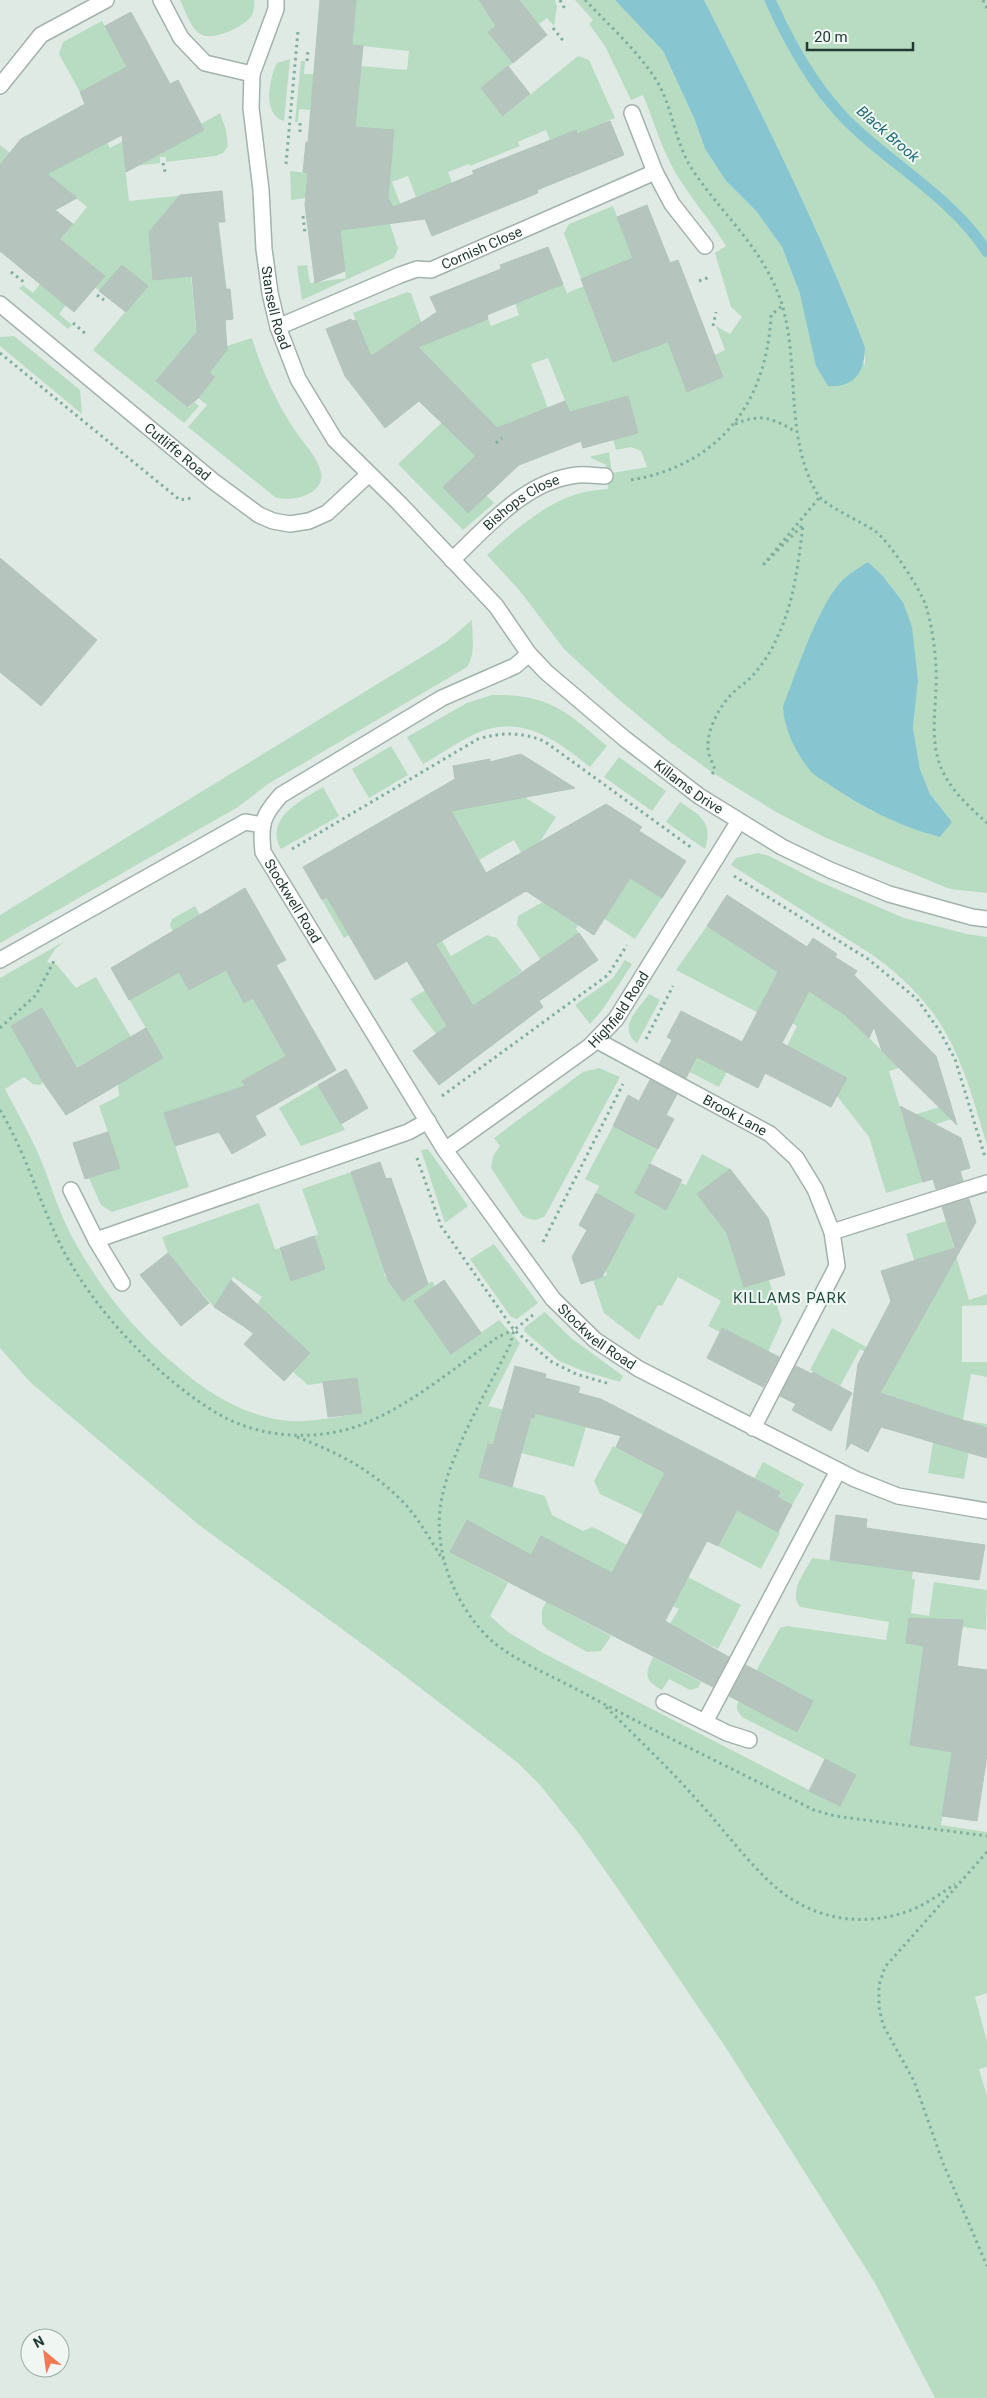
<svg xmlns="http://www.w3.org/2000/svg" width="987" height="2398" font-family="Roboto,sans-serif">
<style>
.green{fill:#b8dcc1;fill-rule:evenodd}
.water{fill:#87c6d0}
.lines{fill:none;stroke-linecap:round;stroke-linejoin:round}
.stream{stroke:#87c6d0;stroke-width:11}
.building{fill:#b5c5be;stroke:#b2c4bc}
.service-casing{stroke:#a2b2ac;stroke-width:18}
.minor-casing{stroke:#a2b2ac;stroke-width:18}
.path{stroke:#80ae9e;stroke-width:3;stroke-dasharray:2.5 4;stroke-linecap:butt}
.service{stroke:#fff;stroke-width:15}
.minor{stroke:#fff;stroke-width:15}
.labels{text-anchor:middle;stroke-width:4;stroke-linejoin:round;paint-order:stroke}
.street-label{font-size:14px;fill:#213a33;stroke:#f0f7f3}
.water-label{font-size:15px;font-style:italic;fill:#1c6975;stroke:#f0f7f3}
.neighbourhood-label{font-size:15px;letter-spacing:1px;fill:#1d4c3f;stroke:#f0f7f3}
</style>
<rect width="100%" height="100%" fill="#dfeae5"/>
<g class="green">
<path d="M180 0H254C255 5 254 11 252 15 245 27 212 42 200 34 190 27 185 10 180 0Z"/>
<polygon points="356,0 479,0 491,18 519,0 555,0 557,7 554,26 547,18 539,24 522,4 489,31 513,63 481,88 504,116 578,56 589,60 615,118 577,134 575,130 550,140 546,130 520,141 518,142 520,146 470,166 469,164 448,172 452,183 416,197 408,176 392,182 405,216 390,224 398,249 394,258 302,300 297,266 307,265 310,283 346,278 340,230 389,223 350,192 291,200 290,171 308,173 307,191 341,145 393,149 394,130 355,127 361,66 407,70 409,51 352,45"/>
<path d="M575 0H615L663 51 694 118 705 149 726 181 756 211 782 247 800 294 865 365V347C819 228 762 113 704 0H987V893L950 889 826 838 776 812 713 773 670 742 616 697 564 649 520 591 487 555C514 531 542 505 577 494 587 491 598 490 608 489L606 465 589 457 609 452 612 473 647 467 641 451 631 447 616 450 613 439 638 433 628 397 570 413 548 358 531 364 548 408 495 429 484 449 444 487 468 513 487 496 494 503 463 530 398 464 453 412 384 367 419 344 409 330 371 356 353 313 407 292 411 293 427 339 446 336 488 319 491 326 519 315 515 303 563 284 567 293 584 286 649 312 601 331 613 362 668 341 687 392 723 377 715 355 725 350 716 326 730 334 742 317 731 307 715 253 726 246C713 224 696 205 682 183 664 157 655 124 643 95L631 100 605 46 589 24 593 20ZM868 562 882 575 903 602 918 681 913 727 920 769 930 794 952 822 927 833 872 811 846 796 805 654 821 612Z"/>
<polygon points="102,21 127,67 80,92 59,54 63,42"/>
<path d="M290 59 284 121C263 114 269 85 274 69L277 63Z"/>
<polygon points="301,61 305,61 304,74 314,74 310,110 299,109 298,122 295,122"/>
<polygon points="86,104 110,148 150,127 163,152 204,130 201,124 220,113 226,130 228,146 223,153 216,156 166,162 166,157 160,157 160,163 125,167 129,201 186,195 150,247 153,280 191,276 197,340 181,351 156,381 189,408 194,402 199,406 184,423 93,350 147,286 122,265 100,291 95,287 104,275 61,239 87,207 61,186 0,210 0,145 24,164 48,160 22,138 41,128 61,167 101,146"/>
<polygon points="613,206 633,258 581,279 564,233 569,224"/>
<polygon points="40,284 66,305 59,314 72,325 68,329 19,288 23,285 33,293"/>
<polygon points="14,336 80,390 82,414 0,346 0,337"/>
<path d="M252 338C262 371 276 401 294 429 303 443 317 456 321 472 326 494 291 503 275 497L188 427 207 405 198 398 215 378 209 373 227 350V346Z"/>
<path d="M472 620C472 636 476 653 467 667L268 784 238 807 0 943V915L446 642Z"/>
<path d="M492 695C549 694 566 711 607 746L590 767C556 740 523 714 477 733 459 741 441 754 423 764L407 737 467 703Z"/>
<polygon points="391,746 408,775 369,798 352,769"/>
<polygon points="619,757 666,791 652,811 604,777"/>
<path d="M323 787 339 816 281 849C264 818 302 800 323 787Z"/>
<polygon points="438,789 461,809 529,794 526,798 556,817 530,857 607,914 630,878 662,898 635,939 559,889 548,905 578,925 576,929 579,933 541,960 517,925 518,916 548,899 514,840 479,860"/>
<path d="M680 802C700 815 714 823 705 849L666 822Z"/>
<path d="M758 853 769 856 818 881 904 918 967 934 987 937V1145C961 1059 950 1012 874 956L731 865 736 858Z"/>
<polygon points="372,871 416,896 451,956 487,935 497,938 522,971 436,1034 410,999 454,974 437,944 380,924 352,940 349,935 344,938 322,900"/>
<polygon points="195,906 240,985 236,989 244,1003 285,980 288,985 256,1004 286,1056 242,1081 260,1113 164,1113 189,1187 112,1212 101,1205 89,1178 120,1167 99,1106 119,1096 118,1084 163,1058 129,999 179,971 189,990 202,983 170,926 172,919"/>
<polygon points="707,926 833,1007 852,978 847,1016 884,1053 933,1057 889,1071 903,1118 950,1104 955,1118 908,1133 923,1182 886,1193 869,1137 837,1096 847,1078 787,1046 797,1026 792,1023 789,1029 676,970"/>
<path d="M65 941 55 949 47 962 57 965 76 988 96 977 131 1037 77 1067 42 1008 11 1026 43 1082 40 1085 33 1084 24 1077 5 1089C16 1110 28 1131 38 1153 51 1183 59 1215 76 1244 103 1292 136 1333 179 1368 207 1392 239 1412 275 1419 303 1425 334 1417 362 1413L357 1378 308 1385 293 1372 310 1353 270 1316 253 1334 243 1326 262 1297 233 1277 214 1307 168 1253 162 1237 259 1203 275 1249 279 1248 292 1281 325 1269 314 1236 318 1234 302 1189 351 1172 378 1251 412 1254 384 1274 403 1301 432 1281 435 1286 414 1301 451 1354 499 1320 520 1343 488 1406 534 1417 545 1378 550 1379 540 1414 586 1427 574 1467 489 1444 479 1477 545 1496 552 1515 583 1531 592 1527 599 1530 657 1561 642 1589 563 1586 554 1606 611 1636 601 1651 587 1652 548 1630 542 1624V1610L572 1552 541 1536 525 1566 524 1551 466 1521 450 1552 508 1583 490 1616 508 1632 543 1653 840 1806 856 1775 742 1717 737 1710V1705L780 1628 787 1626 886 1640 889 1622 800 1607C788 1592 805 1572 812 1558L860 1564 865 1534 913 1570 912 1579H915L911 1613 929 1616 934 1582 987 1590 986 1630 963 1627 962 1632 927 1628 922 1661 962 1667 915 1712 910 1745 952 1752 941 1825 987 1832V1993L975 1997 987 2041V2067L979 2069 987 2096V2398H935L875 2283 726 2048 618 1889 580 1835 540 1785 518 1763 376 1654 199 1525 30 1382 0 1348V978Z"/>
<polygon points="625,960 632,964 603,1009 590,1024 575,1005 613,978"/>
<path d="M649 994 660 1000 637 1043C617 1028 638 1009 649 994Z"/>
<polygon points="713,1027 743,1042 719,1087 690,1072"/>
<path d="M599 1068 620 1077 545 1216C536 1221 530 1221 522 1215L491 1168 493 1156 500 1146 494 1138 583 1072Z"/>
<polygon points="318,1085 345,1130 301,1146 279,1108"/>
<polygon points="613,1126 658,1149 635,1193 666,1210 681,1183 686,1185 702,1154 730,1169 697,1194 754,1208 729,1239 744,1287 769,1280 782,1321 768,1352 722,1328 720,1332 708,1326 721,1301 678,1277 662,1306 658,1305 639,1340 604,1313 593,1280 607,1275 602,1257 619,1246 635,1215 596,1193 599,1186 585,1179"/>
<polygon points="428,1149 468,1206 445,1223 421,1150"/>
<polygon points="946,1221 969,1300 987,1294 987,1305 962,1306 962,1362 987,1362 987,1377 971,1374 963,1420 987,1424 987,1430 973,1428 964,1479 928,1473 933,1443 923,1440 932,1411 855,1395 875,1358 860,1349 840,1386 810,1370 832,1328 870,1349 929,1306 906,1234"/>
<polygon points="494,1244 538,1303 517,1319 511,1317 470,1259"/>
<polygon points="545,1312 571,1338 623,1376 620,1382 583,1371 559,1361 524,1331 525,1327"/>
<polygon points="678,1440 683,1442 644,1515 600,1494 594,1481 613,1446 662,1472"/>
<polygon points="763,1462 804,1484 792,1505 777,1497 780,1492 754,1479"/>
<polygon points="737,1510 780,1533 761,1569 718,1546"/>
<polygon points="688,1577 741,1605 718,1649 670,1624 679,1609 673,1606"/>
<path d="M653 1657 701 1682 698 1688 690 1690 669 1679 662 1690C645 1680 644 1676 653 1657Z"/>
</g>
<g class="water">
<path d="M615 0H704C762 113 819 228 865 347 865 371 855 388 828 386L816 366 800 294 782 247 756 211 726 181 705 149 694 118 663 51Z"/>
<path d="M868 562 882 575 903 602 912 627 918 681 913 727 920 769 930 794 952 822 940 837C900 827 861 807 827 783 821 779 813 775 809 769 795 752 784 728 783 707 796 674 820 598 846 577 853 571 861 567 868 562Z"/>
</g>
<g class="lines">
<path class="stream" d="M770 0C791 47 820 98 859 132 901 170 957 204 987 252"/>
</g>
<g class="building">
<polygon points="320,0 356,0 352,45 363,46 355,127 394,130 388,198 393,207 474,174 472,171 576,130 577,134 610,121 624,155 537,190 538,193 432,236 425,219 340,230 345,271 315,283 305,205 308,173 303,172 306,142 308,142"/>
<polygon points="479,0 519,0 547,35 513,63 488,32 496,26"/>
<polygon points="131,12 170,84 178,80 204,130 126,172 122,135 47,174 77,198 55,210 73,224 60,239 105,276 74,312 0,251 0,165 21,139 85,104 80,92 127,67 105,26"/>
<polygon points="508,66 530,94 503,116 481,88"/>
<polygon points="222,191 225,222 218,222 226,289 230,289 233,319 225,320 227,350 209,373 215,377 198,398 188,407 156,381 197,332 192,276 153,280 149,232 180,195"/>
<polygon points="647,205 670,263 678,260 723,377 687,392 668,342 613,362 581,279 633,258 617,217"/>
<polygon points="548,247 563,284 487,315 488,319 418,347 497,428 565,401 570,412 628,396 638,433 583,448 581,441 519,465 468,513 443,487 476,456 419,401 385,428 345,376 326,329 351,319 352,321 356,320 371,356 437,312 430,297 501,269 500,265"/>
<polygon points="122,265 148,286 126,312 99,291"/>
<polygon points="0,558 97,640 41,706 0,672"/>
<polygon points="521,754 575,788 451,811 486,873 606,804 642,827 639,831 686,861 662,898 630,878 594,935 526,891 436,944 473,1006 579,933 598,960 539,1001 543,1007 439,1085 413,1051 447,1026 407,961 375,980 327,897 322,900 303,867 455,779 453,766 490,759 490,762"/>
<polygon points="245,888 286,960 276,965 336,1070 255,1116 266,1135 232,1154 219,1132 175,1146 164,1113 245,1086 242,1081 286,1056 253,998 244,1003 226,970 189,990 179,972 129,1000 111,968"/>
<polygon points="727,895 807,947 813,938 837,954 835,957 857,971 854,975 936,1056 957,1125 882,1051 874,1027 869,1038 845,1015 809,991 782,1043 847,1078 831,1107 765,1073 758,1088 697,1057 686,1078 659,1064 672,1040 667,1037 681,1011 742,1042 778,972 707,926"/>
<polygon points="42,1008 77,1068 146,1028 163,1058 66,1115 43,1082 11,1026"/>
<polygon points="346,1069 368,1108 341,1124 318,1085"/>
<polygon points="650,1080 677,1094 666,1115 674,1119 658,1149 613,1126 628,1095 639,1101"/>
<polygon points="900,1106 961,1138 970,1168 960,1171 963,1181 936,1189 933,1179 923,1182"/>
<polygon points="108,1132 120,1168 85,1179 73,1143"/>
<polygon points="380,1162 386,1179 391,1178 428,1284 403,1301 388,1280 351,1172"/>
<polygon points="650,1164 682,1180 666,1210 635,1193"/>
<polygon points="730,1169 768,1218 785,1275 744,1287 727,1233 697,1194"/>
<polygon points="596,1193 635,1215 602,1277 581,1284 572,1257 587,1230 579,1225"/>
<polygon points="969,1199 976,1222 880,1393 987,1428 987,1458 881,1427 868,1452 851,1443 846,1450 858,1364 891,1301 881,1271 955,1248 942,1207"/>
<polygon points="314,1236 325,1269 291,1281 280,1248"/>
<polygon points="168,1253 209,1303 181,1326 140,1275"/>
<polygon points="231,1280 310,1353 284,1381 244,1344 254,1333 214,1307"/>
<polygon points="444,1280 481,1333 451,1354 414,1301"/>
<polygon points="722,1328 779,1357 763,1387 707,1358"/>
<polygon points="515,1366 546,1374 545,1378 580,1387 578,1393 601,1399 780,1492 777,1497 792,1505 778,1532 737,1510 718,1546 707,1541 665,1621 729,1657 713,1687 450,1552 467,1520 531,1555 541,1536 612,1573 665,1473 616,1447 621,1436 535,1413 534,1418 531,1417 512,1487 479,1477 488,1444 493,1445"/>
<polygon points="796,1366 812,1374 813,1372 852,1393 831,1431 792,1410 796,1404 780,1396"/>
<polygon points="357,1378 362,1413 328,1417 323,1382"/>
<polygon points="836,1515 867,1519 866,1528 985,1545 979,1580 830,1560"/>
<polygon points="909,1618 963,1620 957,1666 987,1670 987,1755 977,1821 942,1816 952,1752 910,1745 924,1646 906,1643"/>
<polygon points="746,1665 813,1701 797,1732 729,1696"/>
<polygon points="825,1759 856,1775 840,1806 809,1791"/>
</g>
<g class="lines">
<defs>
<polyline id="service" points="0,960 245,822 263,825"/>
<g id="minor">
<polyline points="161,0 181,38 205,63 252,74"/>
<path id="s1" d="M276 0V9L252 74 251 108 261 190 264 249 270 293 278 327 298 379 335 440 400 504 496 606 529 654 546 672 625 739 699 796 782 847 830 870 889 894 972 917 987 919"/>
<polyline points="0,86 41,35 106,0"/>
<polyline points="632,113 655,172 672,204 705,246"/>
<path id="s2" d="M0 304 213 481 259 515 273 521 290 524 309 521 327 513 369 474"/>
<path id="s3" d="M278 327 400 275 417 269 431 270 655 172"/>
<path id="s4" d="M452 560C488 526 526 480 578 475 587 474 596 476 605 476"/>
<path id="s5" d="M529 654 515 666 442 698 281 795C262 816 260 824 263 852L445 1150 553 1299 595 1340 639 1369 855 1479 898 1496 987 1511"/>
<path id="s6" d="M596 1040 770 1134 796 1158 815 1189 832 1232 837 1266 753 1428"/>
<path id="s7" d="M445 1150 590 1046 616 1019 739 821"/>
<polyline points="71,1190 96,1240 122,1283"/>
<polyline points="832,1232 987,1183"/>
<polyline points="96,1240 408,1132 428,1121"/>
<polyline points="664,1702 727,1733 749,1740"/>
<polyline points="705,1722 838,1471"/>
</g>
</defs>
<use href="#service" class="service-casing"/>
<use href="#minor" class="minor-casing"/>
<g class="path">
<polyline points="560,0 565,9"/>
<path d="M585 0C610 26 639 52 658 83 674 111 674 143 694 172 725 218 767 252 783 308 800 370 784 438 818 495 825 506 862 522 875 531 889 541 921 590 926 606 932 626 935 648 936 668 938 703 927 739 943 772 953 793 971 808 987 823"/>
<polyline points="983,0 987,8"/>
<polyline points="553,28 565,43"/>
<polyline points="307,61 308,51"/>
<polyline points="300,132 300,122"/>
<polyline points="163,163 165,172"/>
<polyline points="286,164 298,31"/>
<polyline points="303,216 305,234"/>
<polyline points="11,272 25,283"/>
<polyline points="699,281 710,277"/>
<polyline points="97,295 104,300"/>
<polyline points="73,323 86,334"/>
<polyline points="713,326 716,312"/>
<polyline points="0,353 180,500 192,498"/>
<path d="M735 424C761 413 773 418 796 432"/>
<polyline points="496,443 502,438"/>
<path d="M631 480C720 465 767 402 771 315L782 306"/>
<path d="M712 774 715 770C713 763 708 755 708 748 707 729 720 705 733 693 737 688 743 685 747 681 759 670 770 654 776 640 794 604 798 565 803 525L764 564 819 498"/>
<path d="M292 849 478 739C502 732 521 732 544 741L692 848"/>
<polyline points="734,876 868,959 917,999 939,1030 955,1059 985,1157"/>
<polyline points="0,1028 36,995 54,961"/>
<polyline points="646,1039 673,986"/>
<polyline points="442,1096 608,975 627,945"/>
<path d="M0 1110C27 1155 39 1202 62 1248 94 1310 161 1382 222 1416 262 1438 316 1441 358 1426 406 1409 457 1366 498 1337L513 1330"/>
<polyline points="417,1158 441,1226 514,1330 552,1362 576,1374 610,1384"/>
<polyline points="543,1242 623,1084"/>
<path d="M533 1315 514 1330 510 1345C488 1389 452 1449 442 1497 431 1548 454 1606 492 1641 514 1660 552 1676 578 1690 655 1732 735 1770 814 1810L835 1816 987 1836"/>
<path d="M297 1437C339 1453 372 1470 404 1503 419 1519 431 1541 443 1560"/>
<path d="M606 1707C636 1737 668 1767 696 1799 722 1827 744 1858 772 1884 809 1918 858 1928 906 1912 924 1906 940 1894 955 1884"/>
<polyline points="987,1852 885,1967 879,1985 879,2007 883,2025 914,2081 943,2163 987,2266"/>
</g>
<use href="#service" class="service"/>
<use href="#minor" class="minor"/>
</g>
<g class="labels">
<g class="street-label">
<text dy="5" stroke="none"><textPath href="#s3" startOffset="220">Cornish Close</textPath></text>
<text dy="5" stroke="none"><textPath href="#s1" startOffset="314">Stansell Road</textPath></text>
<text dy="5" stroke="none"><textPath href="#s2" startOffset="231">Cutliffe Road</textPath></text>
<text dy="5" stroke="none"><textPath href="#s4" startOffset="91">Bishops Close</textPath></text>
<text dy="5" stroke="none"><textPath href="#s1" startOffset="958">Killams Drive</textPath></text>
<text dy="5" stroke="none"><textPath href="#s5" startOffset="406">Stockwell Road</textPath></text>
<text dy="5" stroke="none"><textPath href="#s7" startOffset="225">Highfield Road</textPath></text>
<text dy="5" stroke="none"><textPath href="#s6" startOffset="158">Brook Lane</textPath></text>
<text dy="5" stroke="none"><textPath href="#s5" startOffset="940">Stockwell Road</textPath></text>
</g>
<g class="water-label">
<text transform="translate(888 134) rotate(41)" y="5">Black Brook</text>
</g>
<g class="neighbourhood-label">
<text x="790" y="1303">KILLAMS PARK</text>
</g>
</g>
<g transform="translate(45 2353) rotate(331)"><circle r="24" fill="#f0f7f3" stroke="#9daba6"/>
<path d="M0-4L9 19L0 12L-9 19Z" fill="#f07957"/>
<text y="-8" font-size="14" font-weight="bold" text-anchor="middle" fill="#213a33">N</text>
</g>
<path d="M807 42v8h106v-8" fill="none" stroke="#213a33" stroke-width="2.5"/>
<text x="814" y="42" font-size="15" fill="#213a33" stroke="#f0f7f3" stroke-width="4" paint-order="stroke">20 m</text>
</svg>
